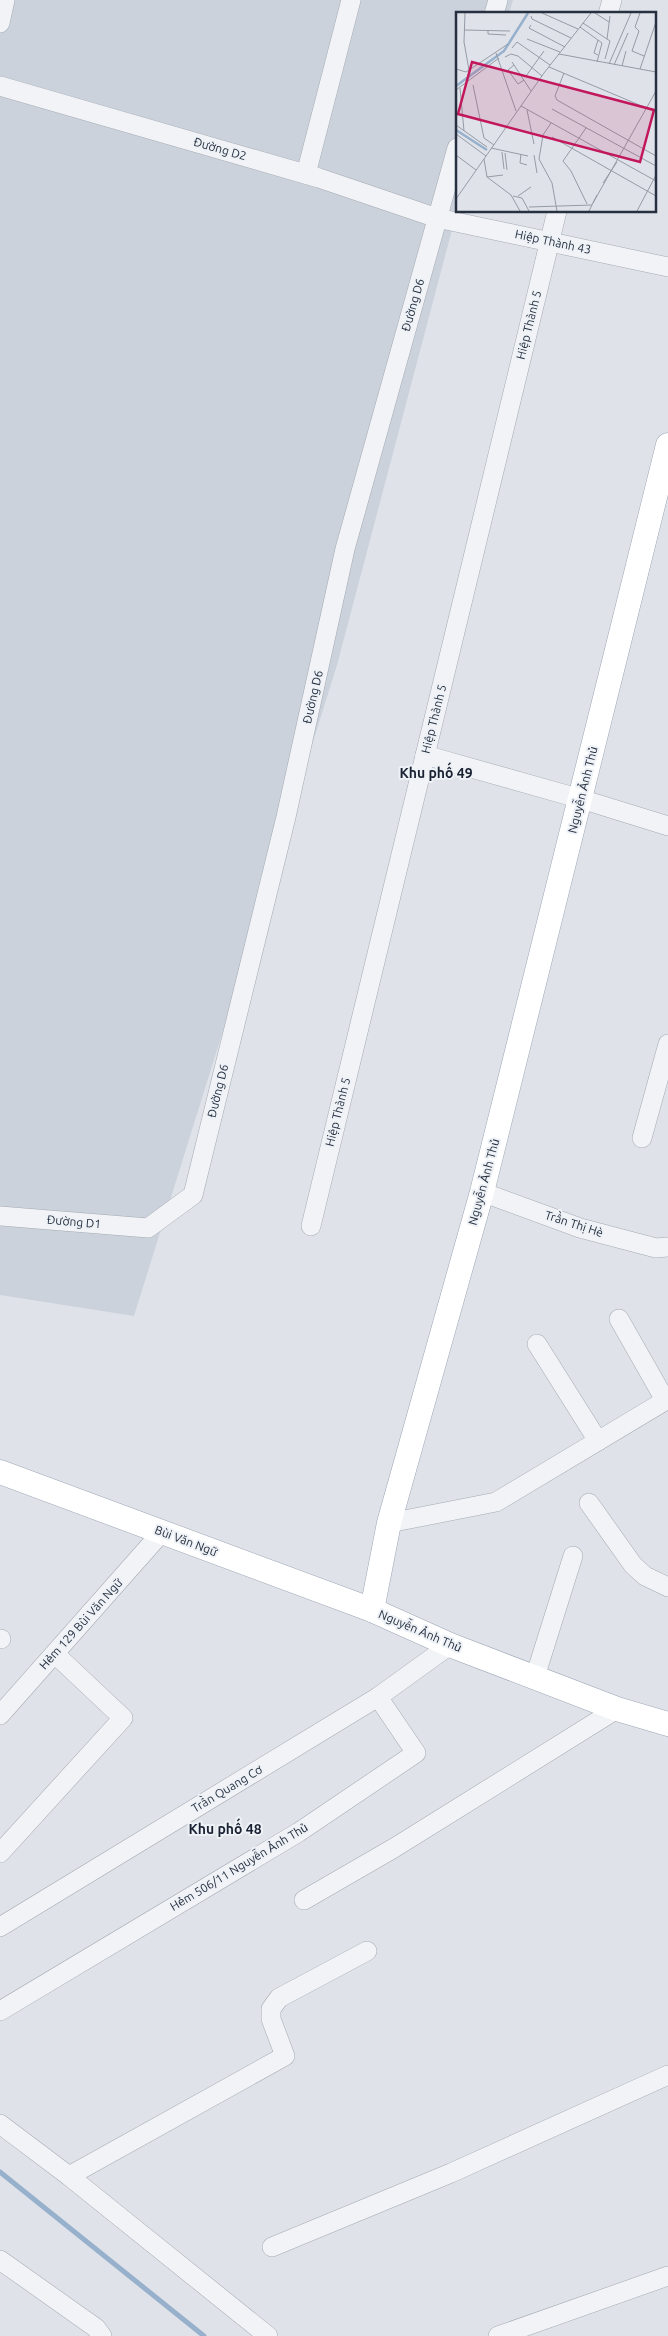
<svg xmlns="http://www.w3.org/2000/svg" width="668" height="2336" font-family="Ubuntu,sans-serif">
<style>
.built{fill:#ccd2db}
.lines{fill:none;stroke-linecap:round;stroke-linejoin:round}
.stream{stroke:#97b0cc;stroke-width:5}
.minor-casing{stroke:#a4aab3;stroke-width:20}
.major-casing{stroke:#9da7b6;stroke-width:25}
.minor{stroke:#f2f3f7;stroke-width:19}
.major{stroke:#fff;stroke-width:24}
.labels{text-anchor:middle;stroke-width:4;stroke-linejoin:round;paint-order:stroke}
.street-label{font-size:12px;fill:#263041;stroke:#eef2f6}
.neighbourhood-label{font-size:14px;font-weight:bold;fill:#192132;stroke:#eef2f6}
.inset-river{fill:none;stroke:#97b0cc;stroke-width:2.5}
.inset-road{fill:none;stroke:#959ba6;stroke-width:1}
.view{fill:#c2185b;fill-opacity:0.15;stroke:#c2185b;stroke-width:2.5}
.inset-edge{fill:none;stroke:#263041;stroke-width:2.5}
</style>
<rect width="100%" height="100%" fill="#dfe3e9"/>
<polygon class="built" points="0,0 513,0 509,14 457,14 457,211 337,665 134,1316 0,1295"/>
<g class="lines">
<polyline class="stream" points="0,2172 204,2336"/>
<defs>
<g id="minor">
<polyline points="494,14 498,0"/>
<polyline points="608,14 612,0"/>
<polyline points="0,23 5,0"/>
<polyline points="0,86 319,178 437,218 668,267"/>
<polyline points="306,174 351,0"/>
<polyline points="425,755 581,799 668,826"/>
<polyline points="642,1138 668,1044"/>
<polyline points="482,1192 580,1228 656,1248 668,1247"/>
<polyline points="0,1216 148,1228 193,1195 286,817 345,549 457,148"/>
<polyline points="311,1226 557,211"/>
<polyline points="619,1319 665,1400"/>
<polyline points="537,1344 598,1441"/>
<polyline points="589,1503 633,1565 645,1576 668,1587"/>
<polyline points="389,1523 496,1502 668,1399"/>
<polyline points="0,1639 1,1639"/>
<polyline points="535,1677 573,1556"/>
<polyline points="0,1715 162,1532"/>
<polyline points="0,1853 123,1718 55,1654"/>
<polyline points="304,1900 394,1848 617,1709"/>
<polyline points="0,1927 378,1697 450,1645"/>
<polyline points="0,2011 299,1832 416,1753 378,1697"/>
<polyline points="0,2124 69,2176 268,2336"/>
<polyline points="69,2176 285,2056 271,2019 271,2009 279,1998 367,1951"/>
<polyline points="272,2247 451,2173 668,2075"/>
<polyline points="0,2260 96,2328 102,2336"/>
<polyline points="498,2336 668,2276"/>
</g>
<g id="major">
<polyline points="0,1472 372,1610 450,1645 617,1709 668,1724"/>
<polyline points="372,1610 389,1523 482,1192 668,445"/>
</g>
</defs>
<use href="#minor" class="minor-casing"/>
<use href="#major" class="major-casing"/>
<use href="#minor" class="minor"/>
<use href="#major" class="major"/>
</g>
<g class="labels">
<g class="street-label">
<text transform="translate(220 149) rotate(16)" y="4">Đường D2</text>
<text transform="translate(553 242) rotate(12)" y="4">Hiệp Thành 43</text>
<text transform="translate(413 305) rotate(-74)" y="4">Đường D6</text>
<text transform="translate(529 325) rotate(-76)" y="4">Hiệp Thành 5</text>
<text transform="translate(313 697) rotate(-77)" y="4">Đường D6</text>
<text transform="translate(434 719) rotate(-76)" y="4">Hiệp Thành 5</text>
<text transform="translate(583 790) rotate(-76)" y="4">Nguyễn Ảnh Thủ</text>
<text transform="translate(218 1091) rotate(-76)" y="4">Đường D6</text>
<text transform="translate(338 1112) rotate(-76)" y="4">Hiệp Thành 5</text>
<text transform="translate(484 1182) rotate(-75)" y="4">Nguyễn Ảnh Thủ</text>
<text transform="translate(74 1222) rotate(5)" y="4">Đường D1</text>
<text transform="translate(574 1224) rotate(18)" y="4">Trần Thị Hè</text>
<text transform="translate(186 1541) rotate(21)" y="4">Bùi Văn Ngữ</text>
<text transform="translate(81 1624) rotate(-48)" y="4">Hẻm 129 Bùi Văn Ngữ</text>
<text transform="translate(420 1631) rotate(23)" y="4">Nguyễn Ảnh Thủ</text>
<text transform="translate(227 1789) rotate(-31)" y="4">Trần Quang Cơ</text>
<text transform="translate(239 1867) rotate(-31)" y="4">Hẻm 506/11 Nguyễn Ảnh Thủ</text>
</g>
<g class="neighbourhood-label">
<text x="436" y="778">Khu phố 49</text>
<text x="225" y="1834">Khu phố 48</text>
</g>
</g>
<g transform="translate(456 12)">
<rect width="200" height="200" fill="#dfe3e9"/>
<path class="inset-river" d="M0 74 48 39 72 1M0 118 31 138"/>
<path class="inset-road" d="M9 1 8 30 13 58M86 1 122 17M139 1 153 10M184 1 179 15 183 19 176 39 188 44M75 4 76 7 115 26M127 11 154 29 149 47M75 13 73 16 109 35M124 15 146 31 141 50M9 18 54 19M32 18V22L50 23M71 27 104 40M151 27 154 4M56 36 61 30 94 53M40 41 60 99M103 42 200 60M142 43 138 41 142 28M49 45 55 42 62 44 86 64M56 50 75 79M153 52 175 1M58 53 52 58 62 72 68 68M158 53 172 21M166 54 170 39M93 55 200 100M0 57 10 60 52 32M184 57 200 10M108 61 99 84 101 88 200 144M70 64 88 39M17 73 28 126 38 133M4 76 8 119M0 78 43 46M65 94 200 169M96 97 200 154M71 98 78 132M95 111 87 123 83 147 96 171 101 199M0 113 31 135M130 116 107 149 115 159 131 192M0 122 30 144M96 125 200 184M35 136 72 144M46 140 48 157M49 141 51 158M65 142 64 151 71 153M0 143 20 158M78 143 81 161M28 147 31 165 55 183 64 199M31 165 47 163M147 171 161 150M57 184 66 186 73 199M62 184 75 175M0 187 88 61 135 1M137 191 200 79M73 195 136 193M133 199 141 183M181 199 200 163"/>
<path class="view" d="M16 50 198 98 184 150 2 102Z"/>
<rect width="200" height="200" class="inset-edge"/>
</g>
</svg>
